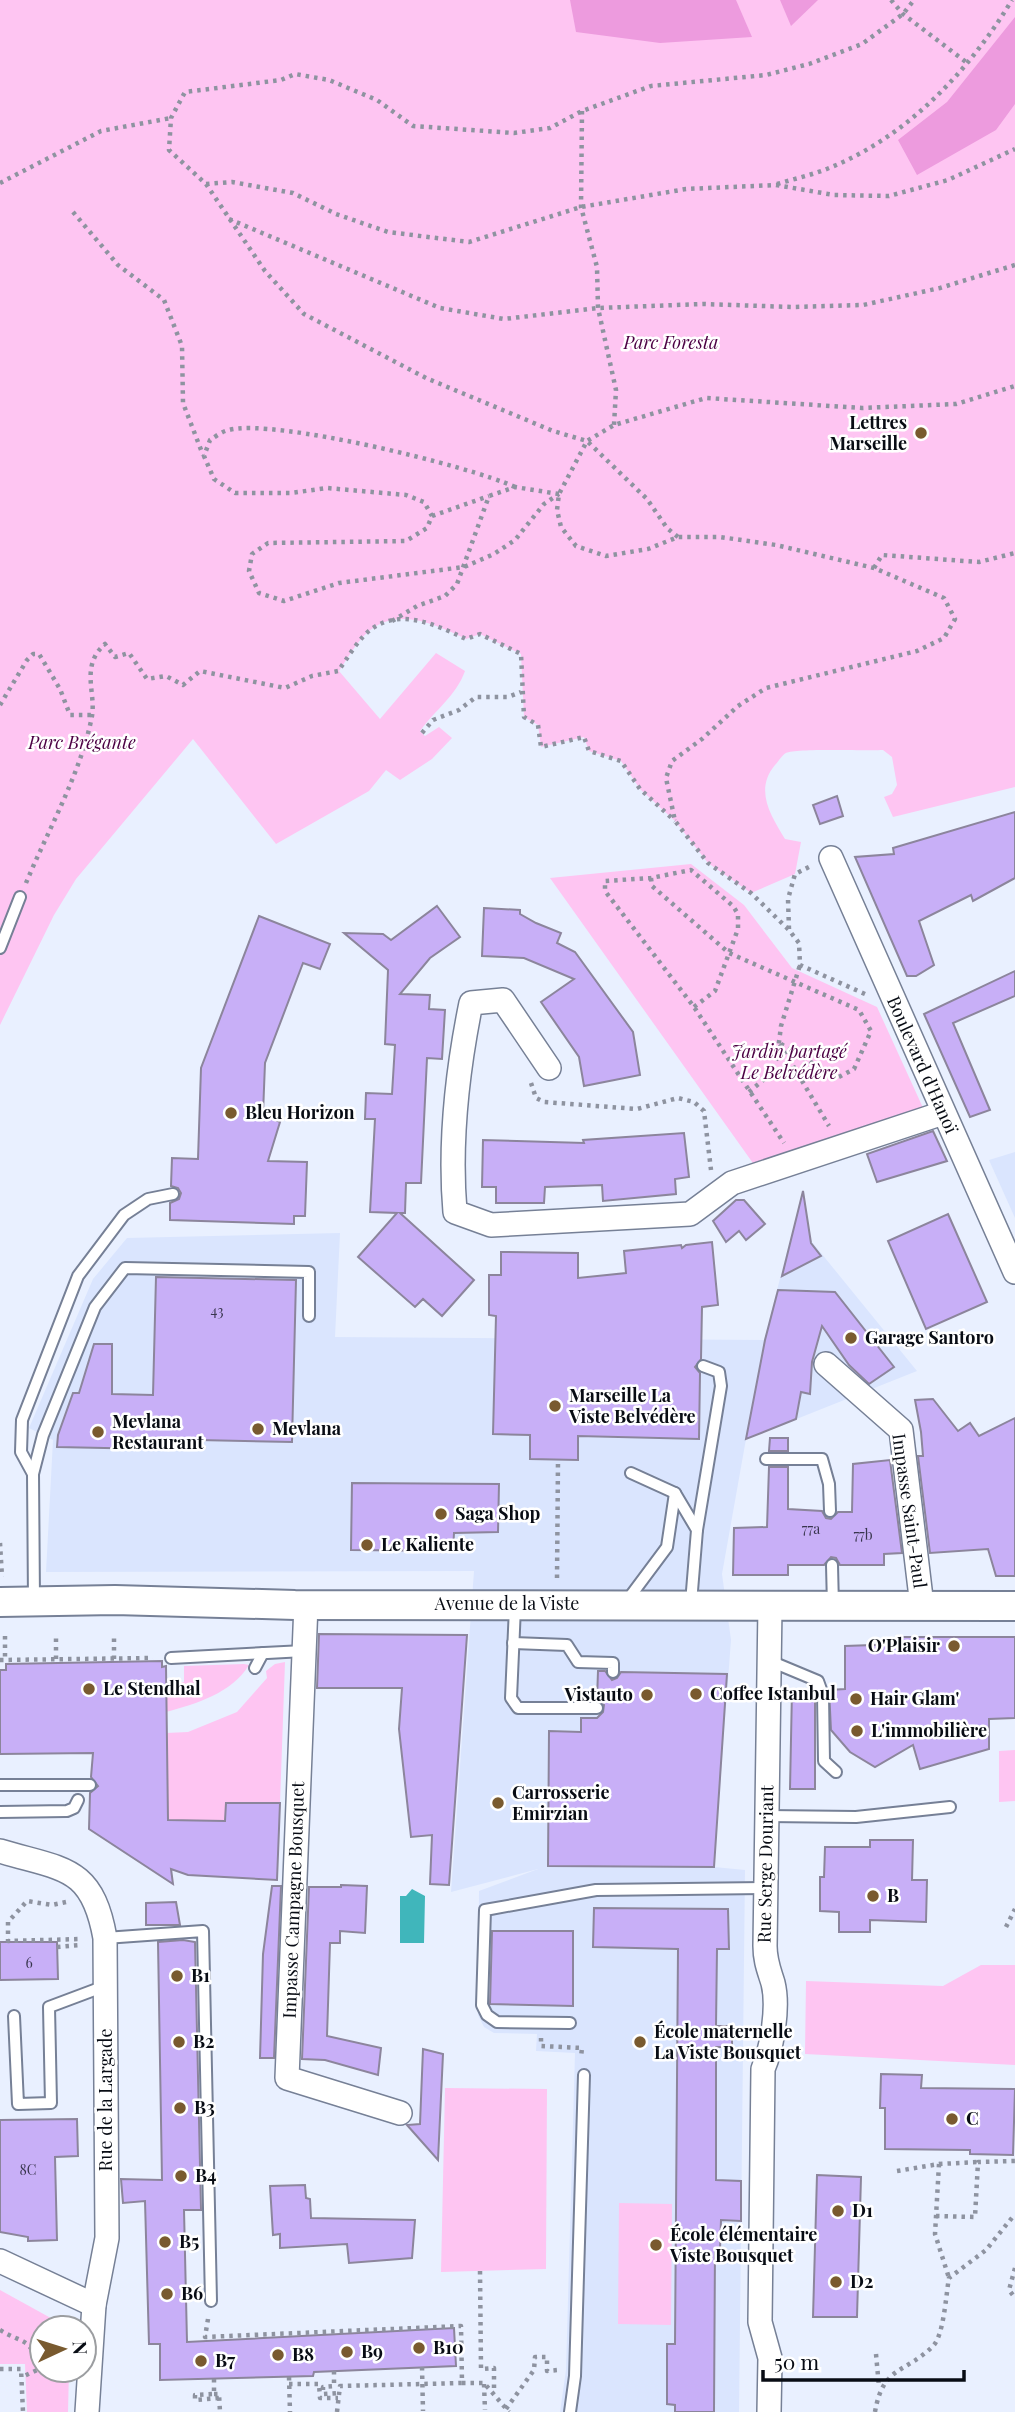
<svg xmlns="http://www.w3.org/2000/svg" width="1015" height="2412" font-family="'Playfair Display',serif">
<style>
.built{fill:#dae5fe}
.green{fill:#fec5f2}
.forest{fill:#ed9bde}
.water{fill:#40b6bb}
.building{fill:#c8aff7;stroke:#8c859c;stroke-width:2}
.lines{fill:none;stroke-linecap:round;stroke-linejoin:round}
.service-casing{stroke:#768096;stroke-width:14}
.minor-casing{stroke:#768096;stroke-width:26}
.tertiary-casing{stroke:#768096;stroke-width:32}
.path{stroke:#8e93a0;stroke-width:4.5;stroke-dasharray:3.5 5;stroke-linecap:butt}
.service{stroke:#fff;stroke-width:10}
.minor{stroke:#fff;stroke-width:23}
.tertiary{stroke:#fff;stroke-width:28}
.poi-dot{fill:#795a2f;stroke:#fff;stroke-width:2.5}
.labels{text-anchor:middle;stroke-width:5;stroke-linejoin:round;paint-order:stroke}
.number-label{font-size:14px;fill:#38354d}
.park-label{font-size:18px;font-style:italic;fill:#4c0144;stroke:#fff}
.poi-label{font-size:18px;font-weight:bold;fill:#080c14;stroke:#fff;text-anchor:start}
.street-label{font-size:18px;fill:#080c14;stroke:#fff}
</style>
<rect width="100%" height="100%" fill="#e9f0ff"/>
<g class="built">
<polygon points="1015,1152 1015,1218 989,1160"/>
<polygon points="795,1221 917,1371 746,1439 722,1574 731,1640 714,1867 745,1870 739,2412 560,2412 566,2370 575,2053 536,2051 537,2034 494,2033 484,2027 478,2015 479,1891 538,1869 451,1892 474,1571 46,1572 53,1440 29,1428 93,1279 127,1238 340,1233 335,1337 764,1340"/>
</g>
<g class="green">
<path d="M0 0H1015V787L893 817 884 797 892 794 897 785 892 757 883 750C865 751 796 748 786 753 782 755 778 762 775 765 754 790 771 816 785 839L801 842 795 874 751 893 708 863 675 821 640 789 621 761 589 751 584 737 541 747 538 725 524 717 521 654 480 634 466 639C438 626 403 608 373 628 359 637 348 658 339 671L380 719 436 653 465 671C456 696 435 710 420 731L425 736 439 727 452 738 432 759 400 780 386 770 369 791 276 844 193 739 76 879 54 915 0 1025Z"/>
<polygon points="691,864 744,905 792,968 877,1007 924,1110 755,1166 550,878"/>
<polygon points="285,1662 280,1803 226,1803 225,1821 89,1823 91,1773 166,1733 188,1732 237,1712 267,1678 266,1671 275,1664"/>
<path d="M244 1664 249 1665C232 1693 196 1704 166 1712L165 1683 184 1682V1666Z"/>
<polygon points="1015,1750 1015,1801 999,1802 999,1751"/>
<polygon points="981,1965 1015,1965 1015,2065 805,2054 806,1981 943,1986"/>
<polygon points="445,2088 547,2089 546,2269 441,2272"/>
<polygon points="619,2203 672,2204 671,2325 618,2324"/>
<polygon points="0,2290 58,2322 61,2328 42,2328 42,2370 69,2370 68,2412 27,2412 25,2364 0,2364"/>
</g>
<g class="forest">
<polygon points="570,0 736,0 752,37 660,43 576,32"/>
<polygon points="780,0 818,0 791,26"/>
<polygon points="1015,17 1015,104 996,130 917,175 898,140 947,102"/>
</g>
<polygon class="water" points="412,1889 425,1896 424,1943 400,1943 400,1896 406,1896"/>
<g class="building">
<polygon points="837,796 843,816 820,824 813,805"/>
<polygon points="1015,812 1015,878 973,901 971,895 919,921 934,965 916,976 907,976 855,857 894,854 893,848"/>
<polygon points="437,906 460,937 430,958 400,994 430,995 429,1009 445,1010 442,1059 427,1058 421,1183 406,1183 405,1213 400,1213 474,1280 442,1316 423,1299 415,1307 358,1257 397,1213 370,1212 375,1119 365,1119 366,1093 392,1094 395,1045 385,1044 388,970 344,933 383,934 391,940"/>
<polygon points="484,908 520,910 520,914 536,923 561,933 557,943 575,952 633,1032 640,1075 584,1086 579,1057 541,1002 574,979 524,958 482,956"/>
<polygon points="259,916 330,944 320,969 303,963 265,1063 263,1114 280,1122 268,1161 307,1162 305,1216 294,1216 294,1224 170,1220 170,1203 179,1199 181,1193 178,1188 171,1186 172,1158 198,1159 201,1068"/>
<polygon points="1015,971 1015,996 953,1023 990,1110 970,1117 924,1014"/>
<polygon points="933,1131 947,1161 877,1182 867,1154"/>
<polygon points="684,1133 689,1177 675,1179 676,1194 603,1201 602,1185 545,1187 544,1203 496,1203 496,1187 482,1187 483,1140 584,1143 583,1140"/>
<polygon points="803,1191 811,1243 821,1256 782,1276"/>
<polygon points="736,1200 744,1200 765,1224 746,1240 739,1231 726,1242 713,1221"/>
<polygon points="948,1214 987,1302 926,1329 888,1241"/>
<polygon points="712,1242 718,1305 702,1307 701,1359 695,1367 700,1373 699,1439 578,1436 578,1460 530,1459 530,1435 493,1434 496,1316 489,1315 489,1275 501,1275 501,1252 578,1253 578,1278 626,1273 624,1251 681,1245 682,1248 686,1245"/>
<polygon points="156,1277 296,1280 292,1442 152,1439 152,1449 57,1447 58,1435 73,1393 79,1393 94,1344 112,1344 112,1394 153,1395"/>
<polygon points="778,1290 835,1292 894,1367 869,1384 849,1365 822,1326 812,1362 810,1394 801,1392 796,1419 746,1439 765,1340"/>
<polygon points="933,1399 958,1431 970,1423 979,1436 1015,1418 1015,1576 996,1576 988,1549 930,1553 918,1456 923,1456 921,1432 915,1400"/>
<polygon points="770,1438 788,1438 788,1451 769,1451"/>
<polygon points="890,1460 902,1553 884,1554 884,1565 840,1565 836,1558 831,1557 824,1565 788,1565 788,1575 733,1575 734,1528 767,1527 769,1467 788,1467 788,1509 822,1511 826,1518 831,1519 838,1512 852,1512 853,1464"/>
<polygon points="352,1483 499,1484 498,1532 454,1533 453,1551 351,1550"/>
<polygon points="319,1634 467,1635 449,1885 430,1884 432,1835 411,1837 399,1729 402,1688 317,1688"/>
<polygon points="901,1637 1015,1637 1015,1718 989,1719 989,1749 920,1769 913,1745 875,1767 850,1752 831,1730 829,1690 845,1689 845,1646 901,1644"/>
<polygon points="162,1661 162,1667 166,1666 168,1820 225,1821 226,1803 280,1803 277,1880 188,1875 171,1869 173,1884 89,1829 90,1793 98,1786 91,1777 93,1753 0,1754 0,1670 6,1670 6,1664"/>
<polygon points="598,1671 605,1671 612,1680 617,1678 621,1672 727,1674 714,1867 548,1866 549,1731 581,1732 581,1718 597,1718 603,1712 604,1705 597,1700"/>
<polygon points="792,1690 813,1690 815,1696 815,1789 790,1789"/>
<polygon points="870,1840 913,1840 912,1880 927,1880 926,1922 870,1920 870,1932 839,1932 839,1912 820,1911 820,1877 824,1877 825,1847 870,1847"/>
<polygon points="341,1885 367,1886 365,1933 340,1931 340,1943 330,1943 327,2036 381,2048 378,2075 325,2060 302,2059 309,1887 341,1887"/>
<polygon points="272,1886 281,1886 274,2058 260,2058 263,1954"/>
<polygon points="176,1902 180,1925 146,1925 146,1903"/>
<polygon points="594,1908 728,1909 729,1949 717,1949 716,2026 732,2026 732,2047 716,2047 716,2180 741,2181 741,2221 721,2220 720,2250 715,2249 714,2412 675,2412 675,2405 667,2404 667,2344 675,2344 678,1949 593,1947"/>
<polygon points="492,1931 573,1931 573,2006 490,2004"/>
<polygon points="183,1940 195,1942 201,2210 184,2210 187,2342 454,2328 456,2366 314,2372 313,2376 160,2380 160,2344 149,2344 145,2201 123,2203 121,2179 162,2180 158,1942"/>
<polygon points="0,1942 57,1942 58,1979 0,1980"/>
<polygon points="423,2049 443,2054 438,2160 407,2125 420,2124"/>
<polygon points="881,2074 922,2075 921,2088 1015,2089 1013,2155 970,2154 970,2150 885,2149 885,2108 880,2108"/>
<polygon points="77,2119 78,2156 55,2157 57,2240 28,2241 28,2237 0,2232 0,2120"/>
<polygon points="817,2175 861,2177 857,2317 813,2317"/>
<polygon points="305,2185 306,2198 310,2199 311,2218 415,2220 412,2258 349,2263 347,2244 280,2248 280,2234 273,2235 270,2186"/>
</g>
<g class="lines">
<defs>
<g id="service">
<polyline points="0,948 20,897"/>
<polyline points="766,1459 822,1459 829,1484 830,1511"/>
<polyline points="631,1473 675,1493 697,1530 691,1603"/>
<polyline points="33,1474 21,1452 22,1420 78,1276 124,1215 148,1199 173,1194"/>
<polyline points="697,1530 721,1386 719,1372 703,1366"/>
<polyline points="832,1565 833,1606"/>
<polyline points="34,1600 33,1474 43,1435 95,1307 125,1268 309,1272 309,1316"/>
<polyline points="626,1602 667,1547 675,1493"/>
<polyline points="515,1607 511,1698 518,1708 597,1708"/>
<polyline points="513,1643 567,1645 578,1662 613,1663 613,1672"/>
<polyline points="171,1658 304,1651"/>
<polyline points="770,1661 818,1681 823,1695 824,1761 836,1772"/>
<polyline points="255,1668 263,1653"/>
<polyline points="0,1785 90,1785"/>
<polyline points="0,1812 67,1811 74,1808 78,1800"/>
<polyline points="767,1816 856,1817 950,1807"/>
<polyline points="105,1938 203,1931 211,2301"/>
<polyline points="14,2016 18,2104 51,2103 49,2007 105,1986"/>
<polyline points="570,2023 497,2022 487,2015 482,2005 485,1910 596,1890 766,1888"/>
<polyline points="570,2412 575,2376 584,2075"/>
</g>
<g id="minor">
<polyline points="831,858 1015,1272"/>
<path d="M549 1068 503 1000 471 1003C457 1072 449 1142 455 1212L491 1225 690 1214 732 1183 943 1113"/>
<polyline points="826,1364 901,1430 922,1606"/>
<polyline points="306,1604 287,2078 400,2113"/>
<path d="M0 1851C63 1870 92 1865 105 1938L107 2238 94 2305 87 2412"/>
<polyline points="0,2261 94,2305"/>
<path d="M769 2412 770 2358 760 2322 763 2069C772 2048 779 2007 773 1983 769 1970 765 1961 765 1946L770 1606"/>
</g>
<polyline id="tertiary" points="0,1602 115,1600 295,1605 1015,1606"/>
</defs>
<use href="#service" class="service-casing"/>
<use href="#minor" class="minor-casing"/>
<use href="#tertiary" class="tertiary-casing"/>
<g class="path">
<polyline points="891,0 903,14 966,62"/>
<polyline points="582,111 581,207 597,267 598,308 616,390 614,425"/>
<polyline points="0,183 101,131 171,118"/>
<polyline points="206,184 232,182 293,193 336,214 388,232 469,242 581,207 686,189 776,185 834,195 889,196 948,180 1015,149"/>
<path d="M777 184C794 179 812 175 829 168 907 137 969 71 1012 0"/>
<polyline points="73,212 118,265 164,300 182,346 183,403 203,455"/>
<polyline points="229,219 440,308 504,319 598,308 703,304 792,307 863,305 940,288 1015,265"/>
<path d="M515 487C470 466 274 418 229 430 222 431 215 437 210 440L204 456 214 479 235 493H291L327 488 406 495 424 502 432 516 427 528 406 541 268 543 252 554 249 571 259 593 284 601 339 583 464 567 494 554 515 540 544 504 559 494"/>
<polyline points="432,516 489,496"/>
<polyline points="678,537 667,528 647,499 587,441 553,431 426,378 304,314 265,271 206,184 169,150 171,118 185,92 281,80 295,74 329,80 377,100 413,126 514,133 550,128 582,111 651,86 766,75 809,64 862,44 903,14 914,0"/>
<polyline points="874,568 882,555 979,562 1015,553"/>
<polyline points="392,621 417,606 445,596 457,584 489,496 515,487 559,494"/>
<polyline points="0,705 27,660 33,654 39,654 60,689 70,715 92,715"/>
<polyline points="422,733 433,720 459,710 476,697 508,697 521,692"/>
<polyline points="651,878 652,886 729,953 859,1010 871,1031 854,1069 837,1078 781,1044"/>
<path d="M26 883C48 830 81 773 92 716 96 692 80 666 105 644L115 657 129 653 147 679 166 676 183 685 200 671 285 688 312 676 338 671C348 658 359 637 373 628 403 608 438 626 466 639L480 634 521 654 524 717 538 725 541 747 584 737 589 751 621 761 640 789 675 821"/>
<polyline points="789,929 788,899 795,874 809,867"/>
<polyline points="865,994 800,965 799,943 789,930 751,893 708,863 675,821 666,778 672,761 702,739 738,706 766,688 917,651 944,638 955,619 944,598 874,568 776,545 720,537 678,537 648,549 606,556 576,546 561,527 557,510 559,494 587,441 614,425 706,398 862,408 956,404 1015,386"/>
<polyline points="694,1007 715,991 738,929 738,914 733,906 691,870 651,878 605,881 605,891 694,1007 784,1143"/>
<polyline points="780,1044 829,1126"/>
<polyline points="531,1083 536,1098 544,1102 637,1109 678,1098 694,1102 704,1111 711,1170"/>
<polyline points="749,1092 768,1076 777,1058 781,1026 800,965"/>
<polyline points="0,1543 2,1577"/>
<polyline points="557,1578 558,1460"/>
<polyline points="5,1636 5,1660"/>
<polyline points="56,1659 56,1635"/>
<polyline points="114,1659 114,1634"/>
<polyline points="0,1660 153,1658"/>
<polyline points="66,1902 52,1905 27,1901 8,1922 8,1941 80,1939"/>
<polyline points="1006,1927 1015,1909"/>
<polyline points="57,1947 81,1945"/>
<polyline points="541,2038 541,2046 582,2048 581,2057"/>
<polyline points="939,2164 978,2162"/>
<polyline points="897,2171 939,2164 935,2234 949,2278"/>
<polyline points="936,2216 975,2217 978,2162 1015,2161"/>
<polyline points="1015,2268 1009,2290 1015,2298"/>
<polyline points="480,2271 481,2369 494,2368 494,2393"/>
<polyline points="208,2319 205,2337 461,2326 462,2383 484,2383 509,2412"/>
<path d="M0 2330C23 2344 34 2338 37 2370L22 2377"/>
<polyline points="876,2354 879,2387"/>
<polyline points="422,2367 423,2411"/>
<polyline points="0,2369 21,2369 23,2412"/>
<polyline points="334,2371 334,2386 323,2387 323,2394 339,2393"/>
<polyline points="289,2377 290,2412"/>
<polyline points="214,2379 214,2394 195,2395 195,2400 220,2398"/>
<polyline points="289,2384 319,2384 320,2398 338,2398"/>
<polyline points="484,2384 485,2410"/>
<polyline points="214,2394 219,2394 220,2412"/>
<polyline points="506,2409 534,2370 535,2357 547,2357 547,2371 558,2370"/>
<polyline points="337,2412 340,2386 462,2383"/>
<path d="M875 2412C883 2365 905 2374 933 2346 944 2335 946 2294 949 2278L986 2250 1015 2214"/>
</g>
<use href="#service" class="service"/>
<use href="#minor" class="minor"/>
<use href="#tertiary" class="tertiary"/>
</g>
<g class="poi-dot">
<circle cx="921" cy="433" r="7"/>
<circle cx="231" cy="1113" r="7"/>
<circle cx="851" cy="1338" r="7"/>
<circle cx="555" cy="1406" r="7"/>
<circle cx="258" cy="1429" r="7"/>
<circle cx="98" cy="1432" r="7"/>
<circle cx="441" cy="1514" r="7"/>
<circle cx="367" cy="1545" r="7"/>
<circle cx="954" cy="1646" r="7"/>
<circle cx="89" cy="1689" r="7"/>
<circle cx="696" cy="1694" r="7"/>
<circle cx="647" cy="1695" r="7"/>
<circle cx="856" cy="1699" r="7"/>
<circle cx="857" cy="1731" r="7"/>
<circle cx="498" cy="1803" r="7"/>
<circle cx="873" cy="1896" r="7"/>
<circle cx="177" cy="1976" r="7"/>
<circle cx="179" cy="2042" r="7"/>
<circle cx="640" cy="2042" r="7"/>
<circle cx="180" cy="2108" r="7"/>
<circle cx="952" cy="2119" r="7"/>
<circle cx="181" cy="2176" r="7"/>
<circle cx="838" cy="2211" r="7"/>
<circle cx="165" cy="2242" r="7"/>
<circle cx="656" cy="2245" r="7"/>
<circle cx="836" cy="2282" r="7"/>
<circle cx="167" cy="2294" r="7"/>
<circle cx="419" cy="2348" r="7"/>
<circle cx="347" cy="2352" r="7"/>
<circle cx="278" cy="2355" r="7"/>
<circle cx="201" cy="2361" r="7"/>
</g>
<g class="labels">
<g class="number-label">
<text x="217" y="1316">43</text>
<text x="811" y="1534">77a</text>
<text x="863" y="1540">77b</text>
<text x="29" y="1968">6</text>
<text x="28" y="2175">8C</text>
</g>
<g class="park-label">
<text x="671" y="349">Parc Foresta</text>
<text x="82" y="749">Parc Brégante</text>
<text x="789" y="1058">Jardin partagé<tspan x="789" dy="21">Le Belvédère</tspan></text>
</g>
<g class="poi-label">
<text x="907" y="429" text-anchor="end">Lettres<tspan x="907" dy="21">Marseille</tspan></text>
<text x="245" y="1119">Bleu Horizon</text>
<text x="865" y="1344">Garage Santoro</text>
<text x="569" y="1402">Marseille La<tspan x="569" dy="21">Viste Belvédère</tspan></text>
<text x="112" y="1428">Mevlana<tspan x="112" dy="21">Restaurant</tspan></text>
<text x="272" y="1435">Mevlana</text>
<text x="455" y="1520">Saga Shop</text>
<text x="381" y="1551">Le Kaliente</text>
<text x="940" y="1652" text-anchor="end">O'Plaisir</text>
<text x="103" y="1695">Le Stendhal</text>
<text x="710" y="1700">Coffee Istanbul</text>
<text x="633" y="1701" text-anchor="end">Vistauto</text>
<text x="870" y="1705">Hair Glam'</text>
<text x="871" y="1737">L'immobilière</text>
<text x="512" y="1799">Carrosserie<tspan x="512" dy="21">Emirzian</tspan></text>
<text x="887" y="1902">B</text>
<text x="191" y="1982">B1</text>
<text x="654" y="2038">École maternelle<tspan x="654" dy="21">La Viste Bousquet</tspan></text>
<text x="193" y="2048">B2</text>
<text x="194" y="2114">B3</text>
<text x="966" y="2125">C</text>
<text x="195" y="2182">B4</text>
<text x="852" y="2217">D1</text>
<text x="670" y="2241">École élémentaire<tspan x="670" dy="21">Viste Bousquet</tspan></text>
<text x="179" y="2248">B5</text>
<text x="850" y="2288">D2</text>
<text x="181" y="2300">B6</text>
<text x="433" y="2354">B10</text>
<text x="361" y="2358">B9</text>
<text x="292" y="2361">B8</text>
<text x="215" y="2367">B7</text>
</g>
<g class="street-label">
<text transform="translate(922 1065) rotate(66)" y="6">Boulevard d'Hanoï</text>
<text transform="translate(909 1511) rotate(82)" y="6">Impasse Saint-Paul</text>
<text x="507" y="1610">Avenue de la Viste</text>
<text transform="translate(766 1864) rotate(-89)" y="6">Rue Serge Douriant</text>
<text transform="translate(294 1900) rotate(-88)" y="6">Impasse Campagne Bousquet</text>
<text transform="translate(106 2100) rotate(-90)" y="6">Rue de la Largade</text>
</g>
</g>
<g transform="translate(63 2349) rotate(86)"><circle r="33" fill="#ffffff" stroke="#9c9ea1" stroke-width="2"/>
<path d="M0-5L12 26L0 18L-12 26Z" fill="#795a2f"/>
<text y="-10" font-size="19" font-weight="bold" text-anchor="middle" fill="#080c14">N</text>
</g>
<path d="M763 2370v10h201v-10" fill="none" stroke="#080c14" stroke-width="3.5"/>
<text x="774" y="2370" font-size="21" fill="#080c14" stroke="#ffffff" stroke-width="5" paint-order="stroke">50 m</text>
</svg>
